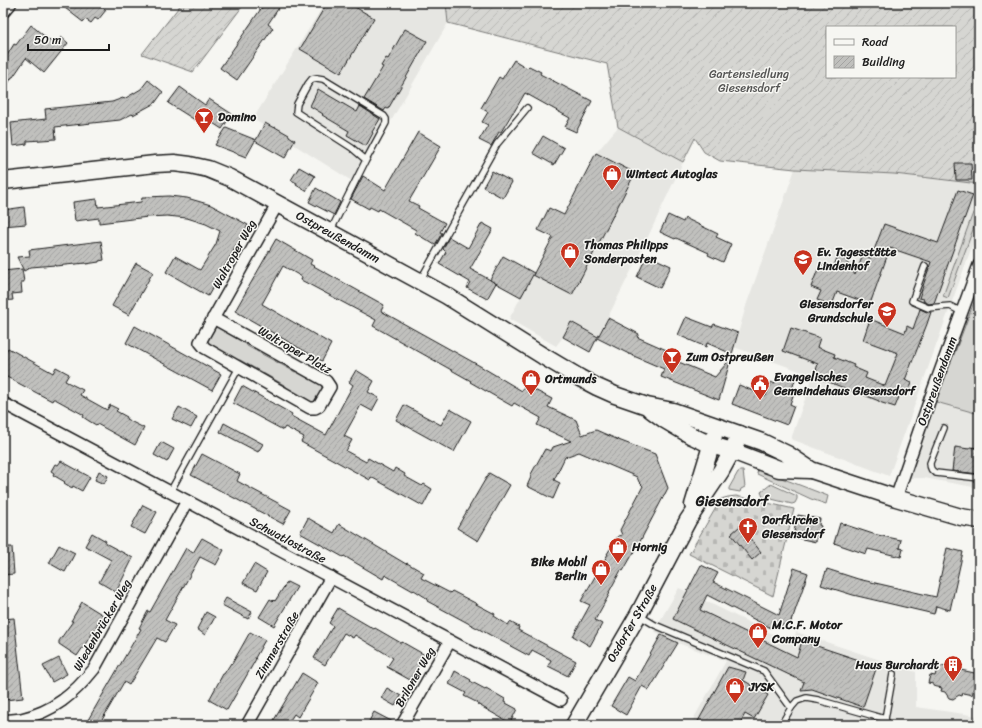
<svg xmlns="http://www.w3.org/2000/svg" width="982" height="728" font-family="Sriracha,sans-serif">
<style>
.built{fill:#e6e6e2}
.grass{fill:#d6d6d2;stroke:#797977}
.cemetery{fill:url(#cemetery-stones);stroke:#797977}
.garden{fill:url(#garden-furrows);stroke:#797977;fill-rule:evenodd}
.building{fill:url(#building-hatch);stroke:#1c1c1c}
.lines{fill:none;stroke-linecap:round;stroke-linejoin:round}
.service-casing{stroke:#1c1c1c;stroke-width:8}
.minor-casing{stroke:#1c1c1c;stroke-width:14}
.secondary-casing{stroke:#1c1c1c;stroke-width:19}
.service{stroke:#f6f6f2;stroke-width:5.5}
.minor{stroke:#f6f6f2;stroke-width:11}
.secondary{stroke:#f6f6f2;stroke-width:16}
.labels{text-anchor:middle;stroke-width:3;stroke-linejoin:round;paint-order:stroke}
.park-label{font-size:12px;fill:#545453;stroke:#f6f6f2}
.poi-label{font-size:12px;font-weight:bold;fill:#1c1c1c;stroke:#f6f6f2;text-anchor:start}
.street-label{font-size:12px;fill:#1c1c1c;stroke:#f6f6f2}
.quarter-label{font-size:14px;font-weight:bold;fill:#1c1c1c;stroke:#f6f6f2}
</style>
<defs>
<pattern id="cemetery-stones" width="16" height="16" patternUnits="userSpaceOnUse"><rect width="16" height="16" fill="#d6d6d2"/><path d="M2 7V4a2 2 0 0 1 4 0v3zM10 15v-3a2 2 0 0 1 4 0v3z" fill="#b7b7b4"/></pattern>
<pattern id="garden-furrows" width="10" height="10" patternUnits="userSpaceOnUse"><rect width="10" height="10" fill="#d6d6d2"/><path d="M-1 1l2-2M0 10L10 0M9 11l2-2" fill="none" stroke="#b7b7b4"/></pattern>
<pattern id="building-hatch" width="6" height="6" patternUnits="userSpaceOnUse"><rect width="6" height="6" fill="#c0c0bd"/><path d="M-1 1l2-2M0 6l6-6M5 7l2-2" fill="none" stroke="#a4a4a2"/></pattern>
</defs>
<rect width="100%" height="100%" fill="#f6f6f2"/>
<filter id="ink" filterUnits="userSpaceOnUse"><feTurbulence type="fractalNoise" baseFrequency=".025" numOctaves="2"/><feDisplacementMap in="SourceGraphic" scale="8" xChannelSelector="R" yChannelSelector="G"/><feConvolveMatrix kernelMatrix="1 2 1 2 8 2 1 2 1" color-interpolation-filters="sRGB"/></filter>
<g filter="url(#ink)">
<g class="built">
<polygon points="325,3 446,3 448,23 355,183 253,119"/>
<polygon points="618,127 683,162 646,241 598,337 571,322 563,337 556,346 509,319 533,275 596,153"/>
<polygon points="795,169 894,174 930,178 979,184 979,227 889,476 791,439 813,376 734,347 747,303"/>
<polygon points="936,402 979,414 979,488 924,478 909,478"/>
<polygon points="679,588 793,644 796,632 916,672 916,707 978,716 979,714 979,725 690,725 726,661 678,643 661,635 654,631"/>
</g>
<g class="grass">
<polygon points="979,191 979,213 948,298 943,296 978,199 976,198"/>
<polygon points="979,289 979,414 936,402"/>
<path d="M217 326 246 340 247 346 295 372 301 370 322 384C323 392 317 401 309 404L288 392 286 386 240 360 234 361 208 345 207 342 215 328Z"/>
<polygon points="758,469 828,496 826,504 811,499 757,474"/>
<polygon points="740,471 743,471 745,487 741,489 740,492 729,490 729,488 738,472"/>
<polygon points="771,484 797,496 797,499 795,503 792,504 763,497 761,492"/>
</g>
<polygon class="cemetery" points="736,496 794,509 773,596 689,554 721,499 728,497"/>
<g class="garden">
<polygon points="182,3 245,3 193,72 142,54"/>
<path d="M446 3H979V184L930 178 894 174 795 169 720 161 704 152 695 138 683 162 618 127 607 64 448 23ZM827 27H955V77H827Z"/>
</g>
<g class="building">
<polygon points="69,3 97,3 106,10 98,20 95,18 91,23 85,19 83,22 65,8"/>
<polygon points="265,3 282,3 268,24 273,28 237,80 220,68"/>
<polygon points="327,3 348,3 374,18 341,73 300,49"/>
<polygon points="31,25 55,45 61,37 68,43 44,73 26,58 13,77 12,77 3,92 3,62 14,44 16,45"/>
<polygon points="405,29 427,41 388,109 386,108 384,111 364,99 383,67 381,66 386,58 388,59"/>
<polygon points="514,60 527,68 529,66 541,72 540,74 592,101 576,132 565,127 570,118 525,93 514,112 513,112 501,132 499,132 491,146 479,140 488,125 482,122 488,112 481,108 499,77 502,79"/>
<polygon points="148,80 163,92 155,103 133,115 132,114 120,120 55,127 56,139 27,141 27,144 13,146 11,123 46,119 45,109 112,102 123,98 124,99 141,89"/>
<polygon points="180,87 205,105 209,99 232,114 222,129 199,114 195,120 168,103"/>
<polygon points="318,89 357,112 360,106 380,119 372,132 373,133 366,146 347,135 349,131 322,115 323,114 310,106"/>
<polygon points="265,123 274,128 275,127 289,135 289,136 295,140 285,158 255,141 246,157 215,145 226,128 256,140"/>
<polygon points="418,132 441,146 409,201 419,206 418,208 445,223 440,232 442,233 435,245 415,233 416,230 379,209 378,211 370,207 369,209 351,199 363,176 385,190"/>
<polygon points="543,136 564,148 554,165 533,153"/>
<polygon points="596,153 635,173 572,295 533,275 553,237 538,230 549,208 564,215"/>
<polygon points="955,163 971,163 972,180 956,180"/>
<polygon points="299,167 315,176 306,191 296,185 297,183 291,180"/>
<polygon points="492,171 512,182 503,198 483,187"/>
<polygon points="316,188 340,202 334,215 309,202"/>
<polygon points="958,190 973,195 934,303 929,304 923,301 924,299 919,298 931,262 890,248 870,304 837,292 832,305 817,300 821,291 811,287 820,264 833,268 837,258 843,256 855,275 863,255 871,258 884,224 938,243"/>
<polygon points="169,196 187,198 211,205 248,225 208,296 166,272 175,256 200,270 216,244 220,231 206,224 187,218 167,216 148,217 99,223 99,218 75,221 73,202 97,199 98,207 141,202 142,198 146,198 146,197"/>
<polygon points="24,207 26,224 3,226 3,210"/>
<polygon points="668,215 683,222 685,218 718,234 716,237 731,244 723,262 708,255 709,253 676,238 675,239 660,232"/>
<polygon points="482,223 493,229 470,269 496,283 487,299 467,288 470,282 439,264 446,252 443,249 449,237 468,248"/>
<polygon points="276,239 312,260 310,264 384,305 381,311 480,366 522,391 525,385 552,399 548,407 576,420 582,435 596,430 621,441 655,454 668,488 634,553 634,552 623,571 621,570 609,592 610,593 595,620 602,624 590,646 573,636 590,605 581,601 608,554 607,554 618,536 622,535 620,530 643,486 639,482 637,477 579,452 565,457 554,480 560,483 553,499 527,486 531,477 530,476 545,449 551,451 553,447 571,441 537,425 541,418 514,403 512,406 470,382 471,381 373,326 376,320 301,280 302,277 283,266 262,304 331,344 322,361 235,311"/>
<polygon points="101,241 104,260 99,261 99,262 86,264 86,263 55,266 55,265 31,267 24,271 17,257 30,256 29,250"/>
<polygon points="647,255 671,266 660,288 637,277"/>
<polygon points="503,256 534,273 521,297 490,280"/>
<polygon points="136,263 153,272 129,315 112,306"/>
<polygon points="22,269 24,282 21,282 22,293 12,294 13,300 3,301 3,271"/>
<polygon points="920,309 927,312 931,312 927,324 905,380 912,383 908,394 901,392 895,407 879,402 879,401 859,393 859,394 814,376 818,364 783,351 791,328 820,338 817,347 835,354 834,357 854,365 853,367 867,373 865,378 885,386 898,353 863,340 870,319 905,333 907,326 913,329"/>
<polygon points="686,317 712,327 714,324 738,333 732,354 707,343 706,347 678,335"/>
<polygon points="608,318 639,334 637,337 671,352 669,358 715,377 731,358 719,400 661,377 664,369 629,354 597,338 590,352 563,337 571,322 598,337"/>
<polygon points="135,326 221,374 212,390 126,343"/>
<polygon points="8,348 53,373 56,367 69,374 65,381 83,390 80,395 107,410 110,405 118,409 116,411 127,417 126,419 144,428 135,445 97,424 96,425 89,421 83,417 84,415 55,399 53,399 52,401 3,375 3,357"/>
<polygon points="356,370 374,381 368,392 379,398 372,411 361,405 344,436 352,440 346,451 366,462 368,458 393,472 395,468 405,474 404,476 422,486 424,484 432,489 423,506 371,477 370,480 301,442 304,437 285,427 283,430 233,403 242,386 292,414 291,416 326,435 353,385 349,382"/>
<polygon points="778,374 795,380 791,392 794,393 790,404 794,406 787,425 732,404 739,385 766,396 771,382 775,384"/>
<polygon points="404,405 441,425 450,409 471,421 454,452 396,420"/>
<polygon points="179,407 197,417 191,428 172,419"/>
<polygon points="224,423 263,444 258,452 220,432"/>
<polygon points="161,442 174,449 167,462 154,455"/>
<polygon points="955,447 969,449 970,447 979,448 979,474 952,471"/>
<polygon points="202,454 240,474 237,481 291,510 283,524 191,475"/>
<polygon points="61,461 90,477 82,491 73,486 72,488 64,483 65,482 53,475 54,473 51,471 55,464 58,465"/>
<polygon points="99,471 108,476 104,484 95,480"/>
<polygon points="489,473 510,485 478,541 457,528"/>
<polygon points="143,505 157,512 145,534 131,527"/>
<polygon points="798,515 820,519 819,525 821,526 818,536 817,535 816,542 793,537 795,531 794,531"/>
<polygon points="308,518 334,533 339,524 406,564 407,563 424,573 421,578 450,593 452,591 477,604 476,604 495,614 494,616 508,625 510,622 519,627 518,630 576,661 568,676 548,666 551,660 532,650 529,656 427,601 428,599 414,590 413,591 385,575 383,579 344,556 343,557 300,533"/>
<polygon points="840,523 873,534 901,540 899,548 903,549 901,557 868,549 866,554 834,543"/>
<polygon points="740,526 761,552 752,560 731,534"/>
<polygon points="92,533 106,541 105,543 133,558 116,592 99,582 111,560 85,546"/>
<polygon points="202,538 224,550 216,565 200,557 165,620 175,625 165,642 157,638 129,685 124,682 99,725 85,725 141,629 139,628 148,611 150,612 186,548 193,553"/>
<polygon points="59,545 75,553 65,572 49,563"/>
<polygon points="3,547 12,547 14,574 3,575"/>
<polygon points="947,548 963,552 950,610 936,606 934,614 853,595 821,585 827,569 858,579 936,597"/>
<polygon points="254,564 267,572 257,590 243,583"/>
<polygon points="701,565 718,573 713,582 779,615 794,568 808,573 793,617 792,617 791,622 777,627 772,626 771,628 707,595 700,610 797,657 802,641 877,666 863,707 812,689 801,690 804,682 673,619"/>
<polygon points="287,582 297,587 274,626 259,617 270,599 273,601 274,600 275,601"/>
<polygon points="226,598 252,612 248,619 222,605"/>
<polygon points="82,602 103,615 90,637 77,656 59,644 59,641 73,621 71,621"/>
<polygon points="338,608 374,629 375,628 401,643 402,642 425,655 410,680 387,667 393,658 355,635 353,638 344,633 325,665 314,658 333,626 329,623"/>
<polygon points="206,612 215,617 205,635 197,629"/>
<polygon points="14,618 23,698 5,700 3,680 3,619"/>
<polygon points="250,632 265,640 255,658 256,659 227,710 209,700 223,674 224,674 231,663 232,664"/>
<polygon points="661,635 678,643 649,690 642,686 626,715 611,706 628,677 635,681"/>
<polygon points="59,658 67,674 52,682 43,666"/>
<polygon points="938,665 979,674 979,682 978,689 974,688 972,695 963,693 962,696 959,695 953,699 949,698 945,692 941,691 942,688 933,686 933,684 928,683 930,675 935,676"/>
<polygon points="728,667 746,672 743,680 768,695 754,719 745,714 739,725 696,725"/>
<polygon points="455,671 471,680 470,681 485,689 486,688 505,699 504,702 517,709 510,723 477,704 478,703 464,696 466,693 449,684"/>
<polygon points="302,673 318,683 298,717 294,714 287,725 271,725"/>
<polygon points="387,688 401,696 395,706 381,698"/>
<polygon points="374,712 395,723 395,725 367,725"/>
</g>
<g class="lines">
<defs>
<g id="service">
<polyline points="330,232 366,160 352,148 296,112 297,104 308,84 312,79 317,78 323,79 384,116 386,119 386,123 366,160"/>
<polyline points="925,266 912,301 928,308 950,306 962,312"/>
<polyline points="421,279 497,144 527,108"/>
<path d="M944 428 930 463C930 468 931 471 936 473L979 478"/>
<polyline points="170,492 236,373"/>
<polyline points="640,616 655,625 764,671 791,708 781,725"/>
<polyline points="791,708 797,701 806,698 818,700 885,719 888,725"/>
<polyline points="885,719 893,674"/>
</g>
<g id="minor">
<polyline points="213,318 326,381 330,387 319,406 315,408 310,408 205,348 200,342 278,203"/>
<polyline points="3,403 561,700"/>
<polyline points="896,498 930,399 979,265"/>
<path d="M3 721C9 720 15 720 21 719 53 712 74 694 94 669L187 501"/>
<polyline points="247,725 331,577"/>
<polyline points="402,725 450,641"/>
</g>
<g id="secondary">
<polyline points="3,9 8,3"/>
<polyline points="3,181 155,164 174,163 190,165 208,169 230,178 447,296 543,356 580,378 597,387 615,395 647,406 673,411 762,442 787,454 811,470 896,498 961,517 979,520"/>
<polyline points="650,409 665,420 692,436 711,445 732,451 779,469 810,470"/>
<polyline points="693,505 714,436"/>
<polyline points="574,725 638,615 688,520 721,471 732,451 740,434"/>
</g>
</defs>
<use href="#service" class="service-casing"/>
<use href="#minor" class="minor-casing"/>
<use href="#secondary" class="secondary-casing"/>
<use href="#service" class="service"/>
<use href="#minor" class="minor"/>
<use href="#secondary" class="secondary"/>
</g>
</g>
<defs>
<symbol id="bar-pin" viewBox="-11 -11 22 30"><path d="M0 17L-7.5 6A9.5 9.5 0 1 1 7.5 6Z" fill="#c8321e" stroke="#f6f6f2"/><path d="M-6-5H6L.8 .8V4.5H3.5V6h-7V4.5H-.8V.8Z" fill="#fff"/></symbol>
<symbol id="shop-pin" viewBox="-11 -11 22 30"><path d="M0 17L-7.5 6A9.5 9.5 0 1 1 7.5 6Z" fill="#c8321e" stroke="#f6f6f2"/><path d="M-5-2.5h2.3a2.7 3.5 0 0 1 5.4 0H5L5.5 6h-11ZM-1.5-2.5h3a1.5 2.3 0 0 0-3 0Z" fill="#fff"/></symbol>
<symbol id="school-pin" viewBox="-11 -11 22 30"><path d="M0 17L-7.5 6A9.5 9.5 0 1 1 7.5 6Z" fill="#c8321e" stroke="#f6f6f2"/><path d="M0-5L7-2L0 1L-7-2ZM-4 1L0 2.5L4 1V4Q0 6-4 4Z" fill="#fff"/></symbol>
<symbol id="civic-pin" viewBox="-11 -11 22 30"><path d="M0 17L-7.5 6A9.5 9.5 0 1 1 7.5 6Z" fill="#c8321e" stroke="#f6f6f2"/><path d="M-.6-6.5H3V-4.5H.6V-3L4-1V1h2V6H-6V1h2V-1L-.6-3ZM-1.2 2.5V6h2.4V2.5Z" fill="#fff"/></symbol>
<symbol id="church-pin" viewBox="-11 -11 22 30"><path d="M0 17L-7.5 6A9.5 9.5 0 1 1 7.5 6Z" fill="#c8321e" stroke="#f6f6f2"/><path d="M-1.2-6h2.4v3.5h3.3v2.4h-3.3V6h-2.4V-.1h-3.3v-2.4h3.3Z" fill="#fff"/></symbol>
<symbol id="building-pin" viewBox="-11 -11 22 30"><path d="M0 17L-7.5 6A9.5 9.5 0 1 1 7.5 6Z" fill="#c8321e" stroke="#f6f6f2"/><path d="M-4-6H4V6H1V3H-1V6H-4ZM-2.5-4.3h1.7v1.8h-1.7ZM.8-4.3h1.7v1.8H.8ZM-2.5-1h1.7V.8h-1.7ZM.8-1h1.7V.8H.8Z" fill="#fff"/></symbol>
</defs>
<g fill-rule="evenodd">
<use href="#bar-pin" x="193" y="106" width="22" height="30"/>
<use href="#shop-pin" x="601" y="163" width="22" height="30"/>
<use href="#shop-pin" x="559" y="241" width="22" height="30"/>
<use href="#school-pin" x="792" y="248" width="22" height="30"/>
<use href="#school-pin" x="876" y="300" width="22" height="30"/>
<use href="#bar-pin" x="661" y="346" width="22" height="30"/>
<use href="#shop-pin" x="520" y="368" width="22" height="30"/>
<use href="#civic-pin" x="749" y="373" width="22" height="30"/>
<use href="#church-pin" x="737" y="516" width="22" height="30"/>
<use href="#shop-pin" x="607" y="536" width="22" height="30"/>
<use href="#shop-pin" x="590" y="558" width="22" height="30"/>
<use href="#shop-pin" x="747" y="621" width="22" height="30"/>
<use href="#building-pin" x="942" y="654" width="22" height="30"/>
<use href="#shop-pin" x="724" y="676" width="22" height="30"/>
</g>
<g class="labels">
<g class="park-label">
<text x="749" y="78">Gartensiedlung<tspan x="749" dy="14">Giesensdorf</tspan></text>
</g>
<g class="poi-label">
<text x="218" y="121">Domino</text>
<text x="626" y="178">Wintect Autoglas</text>
<text x="584" y="249">Thomas Philipps<tspan x="584" dy="14">Sonderposten</tspan></text>
<text x="817" y="256">Ev. Tagesstätte<tspan x="817" dy="14">Lindenhof</tspan></text>
<text x="873" y="308" text-anchor="end">Giesensdorfer<tspan x="873" dy="14">Grundschule</tspan></text>
<text x="686" y="361">Zum Ostpreußen</text>
<text x="774" y="381">Evangelisches<tspan x="774" dy="14">Gemeindehaus Giesensdorf</tspan></text>
<text x="545" y="383">Ortmunds</text>
<text x="762" y="524">Dorfkirche<tspan x="762" dy="14">Giesensdorf</tspan></text>
<text x="632" y="551">Hornig</text>
<text x="587" y="566" text-anchor="end">Bike Mobil<tspan x="587" dy="14">Berlin</tspan></text>
<text x="772" y="629">M.C.F. Motor<tspan x="772" dy="14">Company</tspan></text>
<text x="939" y="669" text-anchor="end">Haus Burchardt</text>
<text x="749" y="691">JYSK</text>
</g>
<g class="street-label">
<text transform="translate(338 237) rotate(29)" y="4">Ostpreußendamm</text>
<text transform="translate(234 254) rotate(-61)" y="4">Waltroper Weg</text>
<text transform="translate(295 350) rotate(30)" y="4">Waltroper Platz</text>
<text transform="translate(937 381) rotate(-70)" y="4">Ostpreußendamm</text>
<text transform="translate(288 540) rotate(28)" y="4">Schwatlostraße</text>
<text transform="translate(632 623) rotate(-60)" y="4">Osdorfer Straße</text>
<text transform="translate(102 625) rotate(-60)" y="4">Wiedenbrücker Weg</text>
<text transform="translate(277 645) rotate(-60)" y="4">Zimmerstraße</text>
<text transform="translate(415 677) rotate(-60)" y="4">Briloner Weg</text>
</g>
<g class="quarter-label">
<text x="732" y="506">Giesensdorf</text>
</g>
</g>
<rect width="982" height="728" fill="none" stroke="#f6f6f2" stroke-width="16"/>
<rect x="8" y="8" width="966" height="712" fill="none" stroke="#1c1c1c" stroke-width="1.5" filter="url(#ink)"/>
<rect x="826" y="26" width="130" height="52" fill="#f6f6f2" stroke="#9f9f9c"/>
<rect x="834" y="39" width="20" height="6" fill="#f6f6f2" stroke="#9f9f9c"/>
<text x="862" y="46" font-size="12" fill="#1c1c1c">Road</text>
<rect x="834" y="56" width="20" height="12" fill="url(#building-hatch)" stroke="#9f9f9c"/>
<text x="862" y="66" font-size="12" fill="#1c1c1c">Building</text>
<path d="M28 44v6h81v-6" fill="none" stroke="#1c1c1c" stroke-width="2"/>
<text x="34" y="44" font-size="12" fill="#1c1c1c" stroke="#f6f6f2" stroke-width="3" paint-order="stroke">50 m</text>
</svg>
